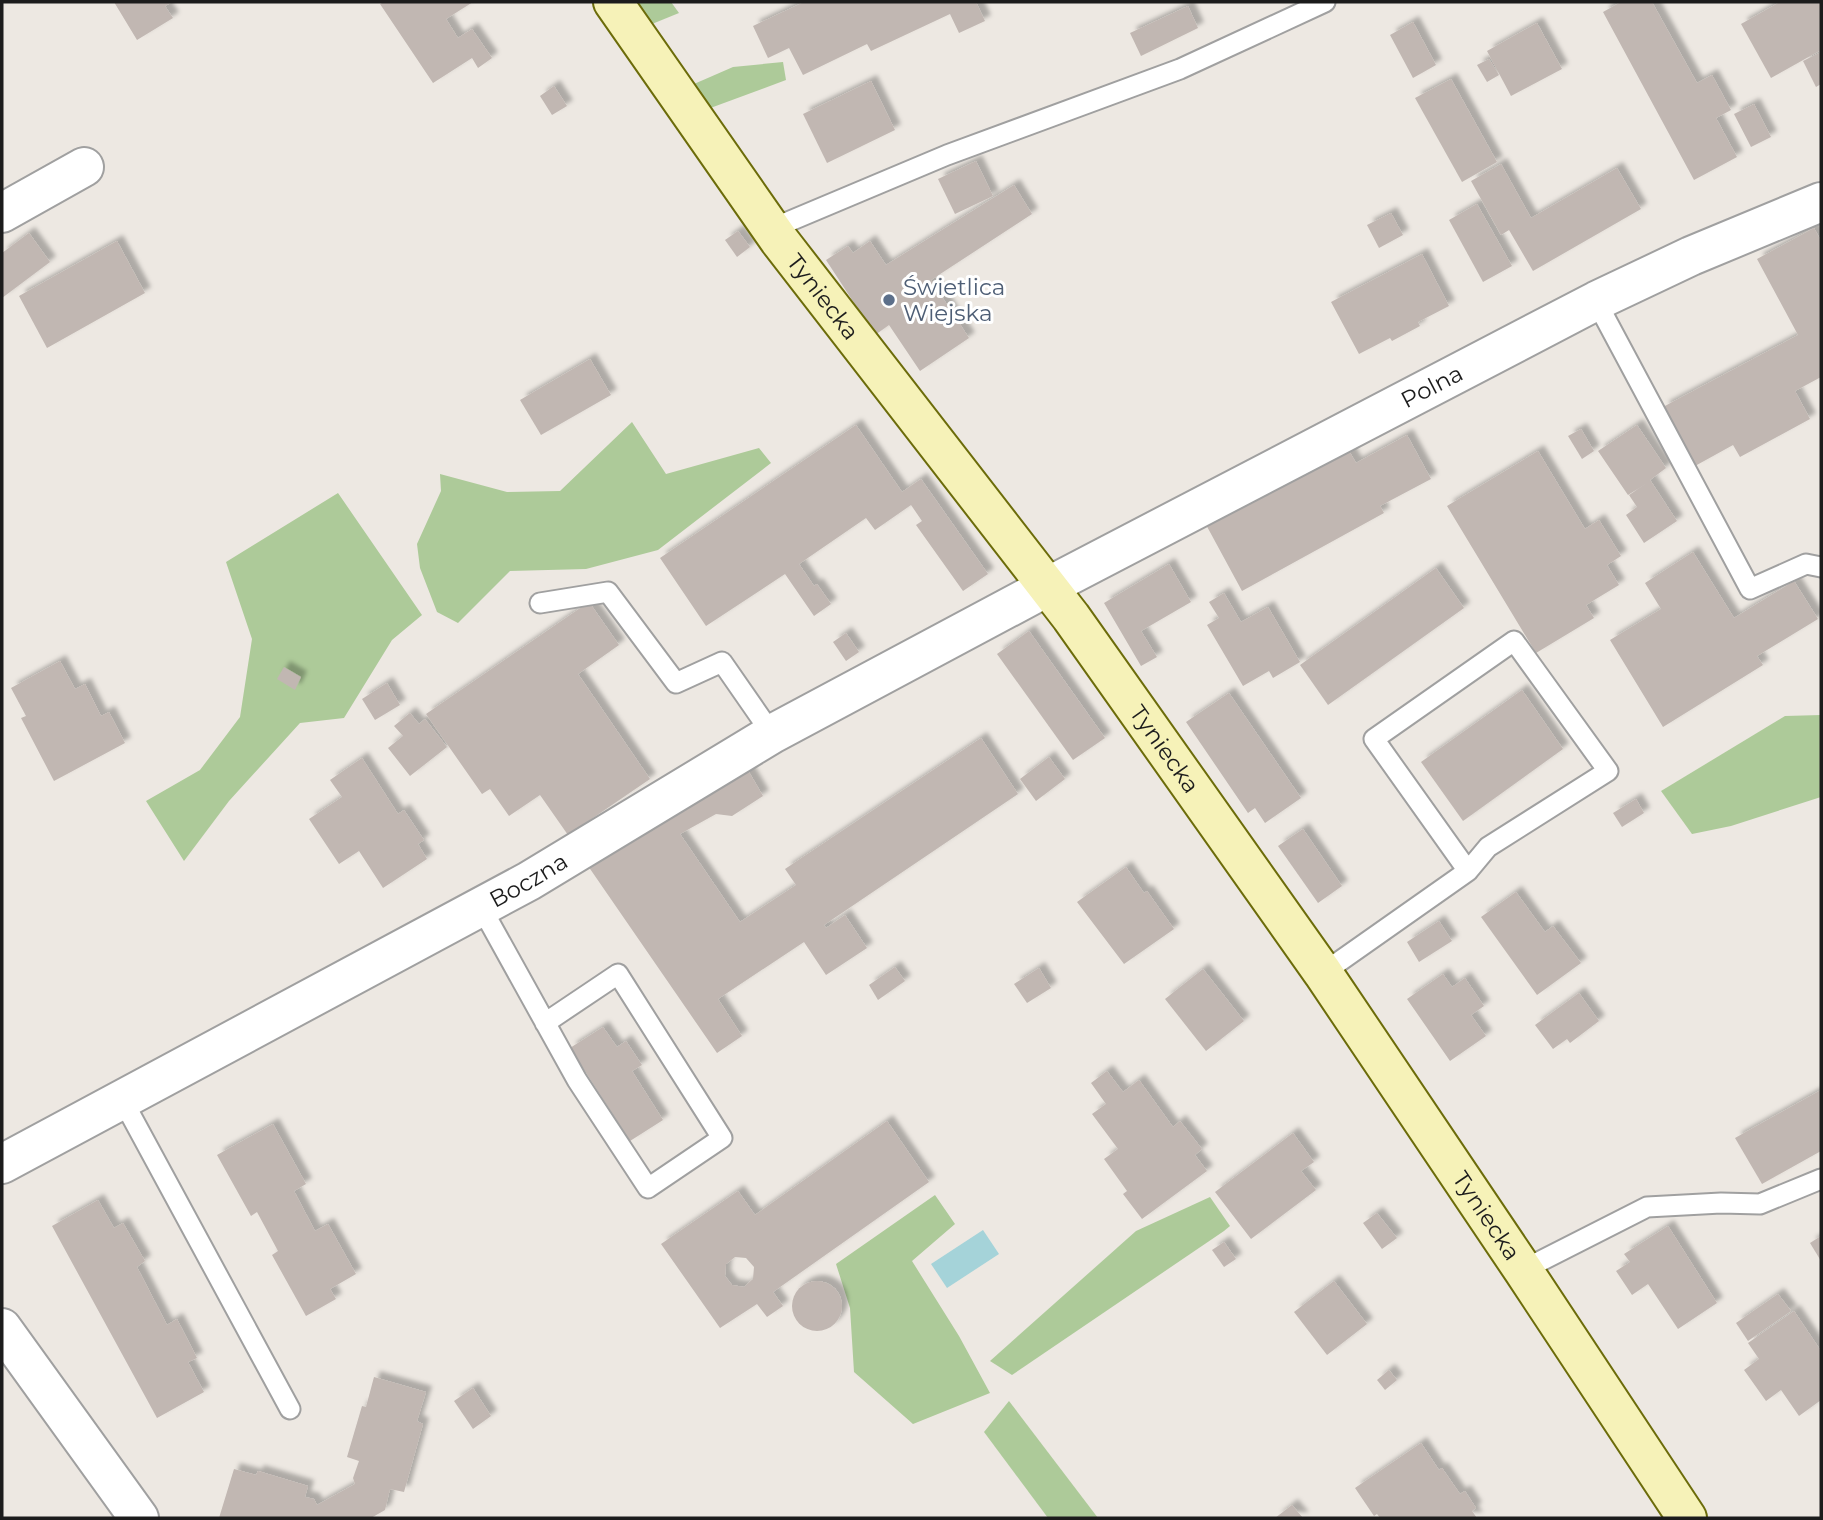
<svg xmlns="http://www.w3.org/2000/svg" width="1823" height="1520" font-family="Montserrat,sans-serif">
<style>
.forest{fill:#adca99}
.water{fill:#a5d3d9}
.building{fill:#c1b7b2;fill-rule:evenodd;filter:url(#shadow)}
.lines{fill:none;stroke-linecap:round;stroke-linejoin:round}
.lane-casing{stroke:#a0a0a0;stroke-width:23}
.street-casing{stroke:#a0a0a0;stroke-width:42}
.secondary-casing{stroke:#6c6c0a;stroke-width:42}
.lane{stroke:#fff;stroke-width:19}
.street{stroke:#fff;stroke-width:38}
.secondary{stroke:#f6f2b8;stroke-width:38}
.service-dot{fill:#5c6f8a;stroke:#fff;stroke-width:2.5}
.labels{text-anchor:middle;stroke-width:6;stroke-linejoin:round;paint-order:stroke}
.service-label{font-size:23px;fill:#4e5e75;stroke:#fff;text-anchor:start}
.street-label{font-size:23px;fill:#1c1c1c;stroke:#fff}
</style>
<defs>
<filter id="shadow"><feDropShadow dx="6" dy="-6" stdDeviation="2" flood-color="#0004"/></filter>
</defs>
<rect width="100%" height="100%" fill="#ede8e2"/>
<g class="forest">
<polygon points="637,2 671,2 679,13 652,24"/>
<polygon points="783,62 786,80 705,110 694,84 733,67"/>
<polygon points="632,422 666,474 759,448 771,463 658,550 586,569 510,571 458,623 437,612 420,568 417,544 441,491 440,474 507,492 560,491"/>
<polygon points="338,493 422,615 392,640 344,718 300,723 229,801 184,861 146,801 200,770 240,717 252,639 226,562"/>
<polygon points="1821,715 1821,797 1731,826 1692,834 1661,791 1785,716"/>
<polygon points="935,1195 955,1224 912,1261 959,1336 990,1393 913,1424 854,1372 850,1308 836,1264"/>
<polygon points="1210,1197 1230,1226 1224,1231 1012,1375 990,1361 1136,1231"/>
<polygon points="1009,1401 1098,1518 1048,1518 984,1432"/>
</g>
<polygon class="water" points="983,1230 999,1254 947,1288 931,1264"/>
<g class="building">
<polygon points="114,2 172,2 165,6 173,18 137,40"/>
<polygon points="384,2 473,2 446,19 458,38 472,29 492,58 478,68 472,58 433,83 380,4"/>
<polygon points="804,2 976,2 985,21 959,33 950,14 871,51 867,44 803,75 789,48 768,58 753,26"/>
<polygon points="1621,2 1652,2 1697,83 1712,75 1731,110 1716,118 1737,157 1694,180 1603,12"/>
<polygon points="1780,2 1821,2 1821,50 1771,78 1741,24"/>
<polygon points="1188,6 1198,28 1141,56 1130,33"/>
<polygon points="1413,22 1436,65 1413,78 1390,35"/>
<polygon points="1537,23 1562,69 1511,96 1487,51"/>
<polygon points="1821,52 1821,84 1816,87 1803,61"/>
<polygon points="1489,59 1499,75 1487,82 1477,65"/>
<polygon points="1451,79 1497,162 1462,182 1415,98"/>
<polygon points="871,81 895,130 827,163 803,114"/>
<polygon points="554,86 567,106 552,115 540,96"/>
<polygon points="1754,104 1771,137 1751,147 1734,114"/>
<polygon points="976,161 993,196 955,214 938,179"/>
<polygon points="1501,164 1531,218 1617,168 1641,209 1533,271 1509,230 1501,235 1471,181"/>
<polygon points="1014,185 1032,214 931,280 969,338 920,371 889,325 875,335 826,260 848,246 853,253 870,241 886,265"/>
<polygon points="1477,204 1512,266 1483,282 1449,220"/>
<polygon points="1391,213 1403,235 1379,248 1367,225"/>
<polygon points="1814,228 1821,241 1821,377 1795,391 1810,419 1740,457 1733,445 1695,466 1663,407 1798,335 1757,259"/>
<polygon points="738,231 750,247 737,257 725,240"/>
<polygon points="29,233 50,262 2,298 2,253"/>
<polygon points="117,241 145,293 47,348 19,296"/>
<polygon points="1422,254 1449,306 1418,322 1420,326 1392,341 1390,338 1359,354 1331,302"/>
<polygon points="590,359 611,395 541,435 520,400"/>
<polygon points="856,425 902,492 921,479 988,574 963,591 916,525 922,521 911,505 875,530 866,518 799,564 814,586 817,584 831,604 814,616 785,574 706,626 660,558"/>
<polygon points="1637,425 1666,468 1650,480 1677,521 1644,543 1626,515 1637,507 1629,495 1647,483 1628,495 1598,451"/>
<polygon points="1581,429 1594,451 1582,459 1568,436"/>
<polygon points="1407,435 1431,479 1380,506 1384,513 1242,591 1204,521 1345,444 1356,463"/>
<polygon points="1538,451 1585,529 1599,520 1621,556 1607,565 1619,585 1586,605 1594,618 1536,653 1447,506"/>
<polygon points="1693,552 1734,618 1794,581 1818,619 1757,656 1763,665 1663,727 1610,640 1661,609 1645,583"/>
<polygon points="1169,564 1191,602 1141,631 1157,657 1141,666 1104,603"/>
<polygon points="1436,568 1464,608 1328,705 1300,665"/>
<polygon points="1224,593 1241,622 1268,607 1300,662 1273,678 1269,671 1243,686 1207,625 1219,618 1209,602"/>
<polygon points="589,602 619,645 578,674 650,779 568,835 540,795 509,816 490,789 482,794 426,714"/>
<polygon points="1029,631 1105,738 1073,760 997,654"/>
<polygon points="846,633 859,652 846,661 833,642"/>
<polygon points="60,661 75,689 85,684 101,716 109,712 125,743 54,781 21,718 26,716 11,688"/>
<polygon points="284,667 301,677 295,690 277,679"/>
<polygon points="387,683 400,705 375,720 362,699"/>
<polygon points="1522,690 1563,749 1463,821 1421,762"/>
<polygon points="1229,693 1301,798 1265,823 1255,808 1248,813 1186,722"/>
<polygon points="410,713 419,724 425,719 447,747 410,776 388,748 403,736 394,726"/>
<polygon points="981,738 1018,794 824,925 826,928 845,915 867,948 826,975 804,942 718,999 742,1036 717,1053 586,863 746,767 763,796 732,816 716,814 680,834 740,922 796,885 785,869"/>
<polygon points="1049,757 1065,779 1036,801 1020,779"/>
<polygon points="362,758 398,814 404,810 424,840 418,844 427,859 383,888 359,851 339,864 309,819 342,797 330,780"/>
<polygon points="1636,799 1644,813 1622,827 1613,813"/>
<polygon points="1303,829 1342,886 1318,903 1278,846"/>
<polygon points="1126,867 1144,893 1147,891 1174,929 1124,964 1077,902"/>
<polygon points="1516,892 1545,932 1553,926 1581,963 1537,995 1481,917"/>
<polygon points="1439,921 1452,941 1419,962 1407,942"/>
<polygon points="895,967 905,981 878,1000 869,985"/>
<polygon points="1039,968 1051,988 1027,1003 1014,984"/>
<polygon points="1203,969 1244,1021 1206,1051 1165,999"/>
<polygon points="1443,974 1452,987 1465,978 1484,1006 1471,1015 1486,1036 1450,1061 1407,999"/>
<polygon points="1579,993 1599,1021 1570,1043 1567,1039 1553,1049 1535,1025"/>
<polygon points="603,1027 617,1047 626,1041 642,1065 632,1071 663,1120 630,1141 570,1048"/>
<polygon points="1107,1071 1123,1092 1139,1080 1173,1127 1180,1121 1202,1149 1195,1155 1207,1171 1142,1219 1123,1194 1127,1191 1104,1159 1118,1149 1092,1114 1106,1104 1091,1083"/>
<polygon points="1821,1090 1821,1151 1762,1184 1735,1138"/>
<path d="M887 1121 929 1182 773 1292 783 1306 767 1317 757 1304 720 1328 661 1244 738 1191 755 1215ZM735 1257 746 1258 754 1267 753 1279 744 1287 732 1285 725 1276 726 1264Z"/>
<polygon points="273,1124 306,1184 294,1191 315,1231 328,1224 356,1274 330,1289 336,1299 306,1316 272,1255 278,1251 257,1212 251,1216 217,1155"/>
<polygon points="1293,1133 1314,1162 1301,1171 1316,1190 1251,1239 1215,1192"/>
<polygon points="98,1200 114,1228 123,1223 145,1261 137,1267 167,1325 177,1319 197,1358 188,1362 204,1392 157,1418 52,1226"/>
<polygon points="1377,1213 1397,1238 1382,1249 1363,1223"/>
<polygon points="1668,1226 1717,1303 1678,1329 1648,1284 1632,1295 1616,1271 1630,1262 1624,1254"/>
<polygon points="1821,1236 1821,1261 1810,1243"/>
<polygon points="1224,1242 1236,1259 1224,1267 1212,1250"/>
<polygon points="1334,1281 1367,1324 1327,1355 1294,1312"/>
<circle cx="817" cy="1306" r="25"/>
<polygon points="1778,1294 1791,1311 1748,1341 1736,1323"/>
<polygon points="1794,1311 1821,1351 1821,1400 1799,1416 1781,1390 1766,1401 1744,1370 1759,1359 1748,1343"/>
<polygon points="1389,1370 1397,1380 1385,1390 1377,1380"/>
<polygon points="374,1377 426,1392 417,1421 423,1424 404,1492 390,1489 385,1510 371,1518 219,1518 234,1469 256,1475 258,1471 308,1486 305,1497 314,1499 317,1505 355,1484 353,1478 359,1461 347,1457 362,1406 366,1407"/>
<polygon points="473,1388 491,1416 473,1429 454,1401"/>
<polygon points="1421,1443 1439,1470 1442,1468 1460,1494 1465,1491 1476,1508 1472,1511 1477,1518 1380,1518 1377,1514 1374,1516 1355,1488"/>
<polygon points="1292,1505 1303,1518 1275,1518"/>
</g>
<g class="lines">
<defs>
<g id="lane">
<polyline points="771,229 947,155 1180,69 1325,2"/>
<polyline points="1596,301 1750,589 1806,564 1821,567"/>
<polyline points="540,603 608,592 676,683 722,662 772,734"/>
<polyline points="481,907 577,1080 648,1188 722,1138 618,974 545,1023"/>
<polyline points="1323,973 1468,871 1488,847 1608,771 1514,641 1374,739 1468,871"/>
<polyline points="122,1099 290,1409"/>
<polyline points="1523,1270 1647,1207 1721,1203 1760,1204 1821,1179"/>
</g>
<g id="street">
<polyline points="2,213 84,167"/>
<path id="s1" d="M2 1164 529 881 772 734 1049 586 1596 301 1691 256 1821 202"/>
<polyline points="2,1328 139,1518"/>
</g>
<g id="secondary">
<path id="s2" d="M613 2 779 240 1071 617 1323 973 1523 1270 1687 1518"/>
</g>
</defs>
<use href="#lane" class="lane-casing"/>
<use href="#street" class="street-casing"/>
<use href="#secondary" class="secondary-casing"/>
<use href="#lane" class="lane"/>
<use href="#street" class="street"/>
<use href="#secondary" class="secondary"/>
</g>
<circle class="service-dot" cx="889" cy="300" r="7"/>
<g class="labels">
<g class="service-label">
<text x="903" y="295">Świetlica<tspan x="903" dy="26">Wiejska</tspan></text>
</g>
<g class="street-label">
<text dy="8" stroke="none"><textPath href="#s2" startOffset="362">Tyniecka</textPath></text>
<text dy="8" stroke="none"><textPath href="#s1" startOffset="1628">Polna</textPath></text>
<text dy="8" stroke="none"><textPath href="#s2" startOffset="929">Tyniecka</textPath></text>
<text dy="8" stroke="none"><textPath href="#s1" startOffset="598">Boczna</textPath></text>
<text dy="8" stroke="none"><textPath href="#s2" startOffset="1496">Tyniecka</textPath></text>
</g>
</g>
<rect width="1823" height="1520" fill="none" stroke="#1c1c1c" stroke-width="7"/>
</svg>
